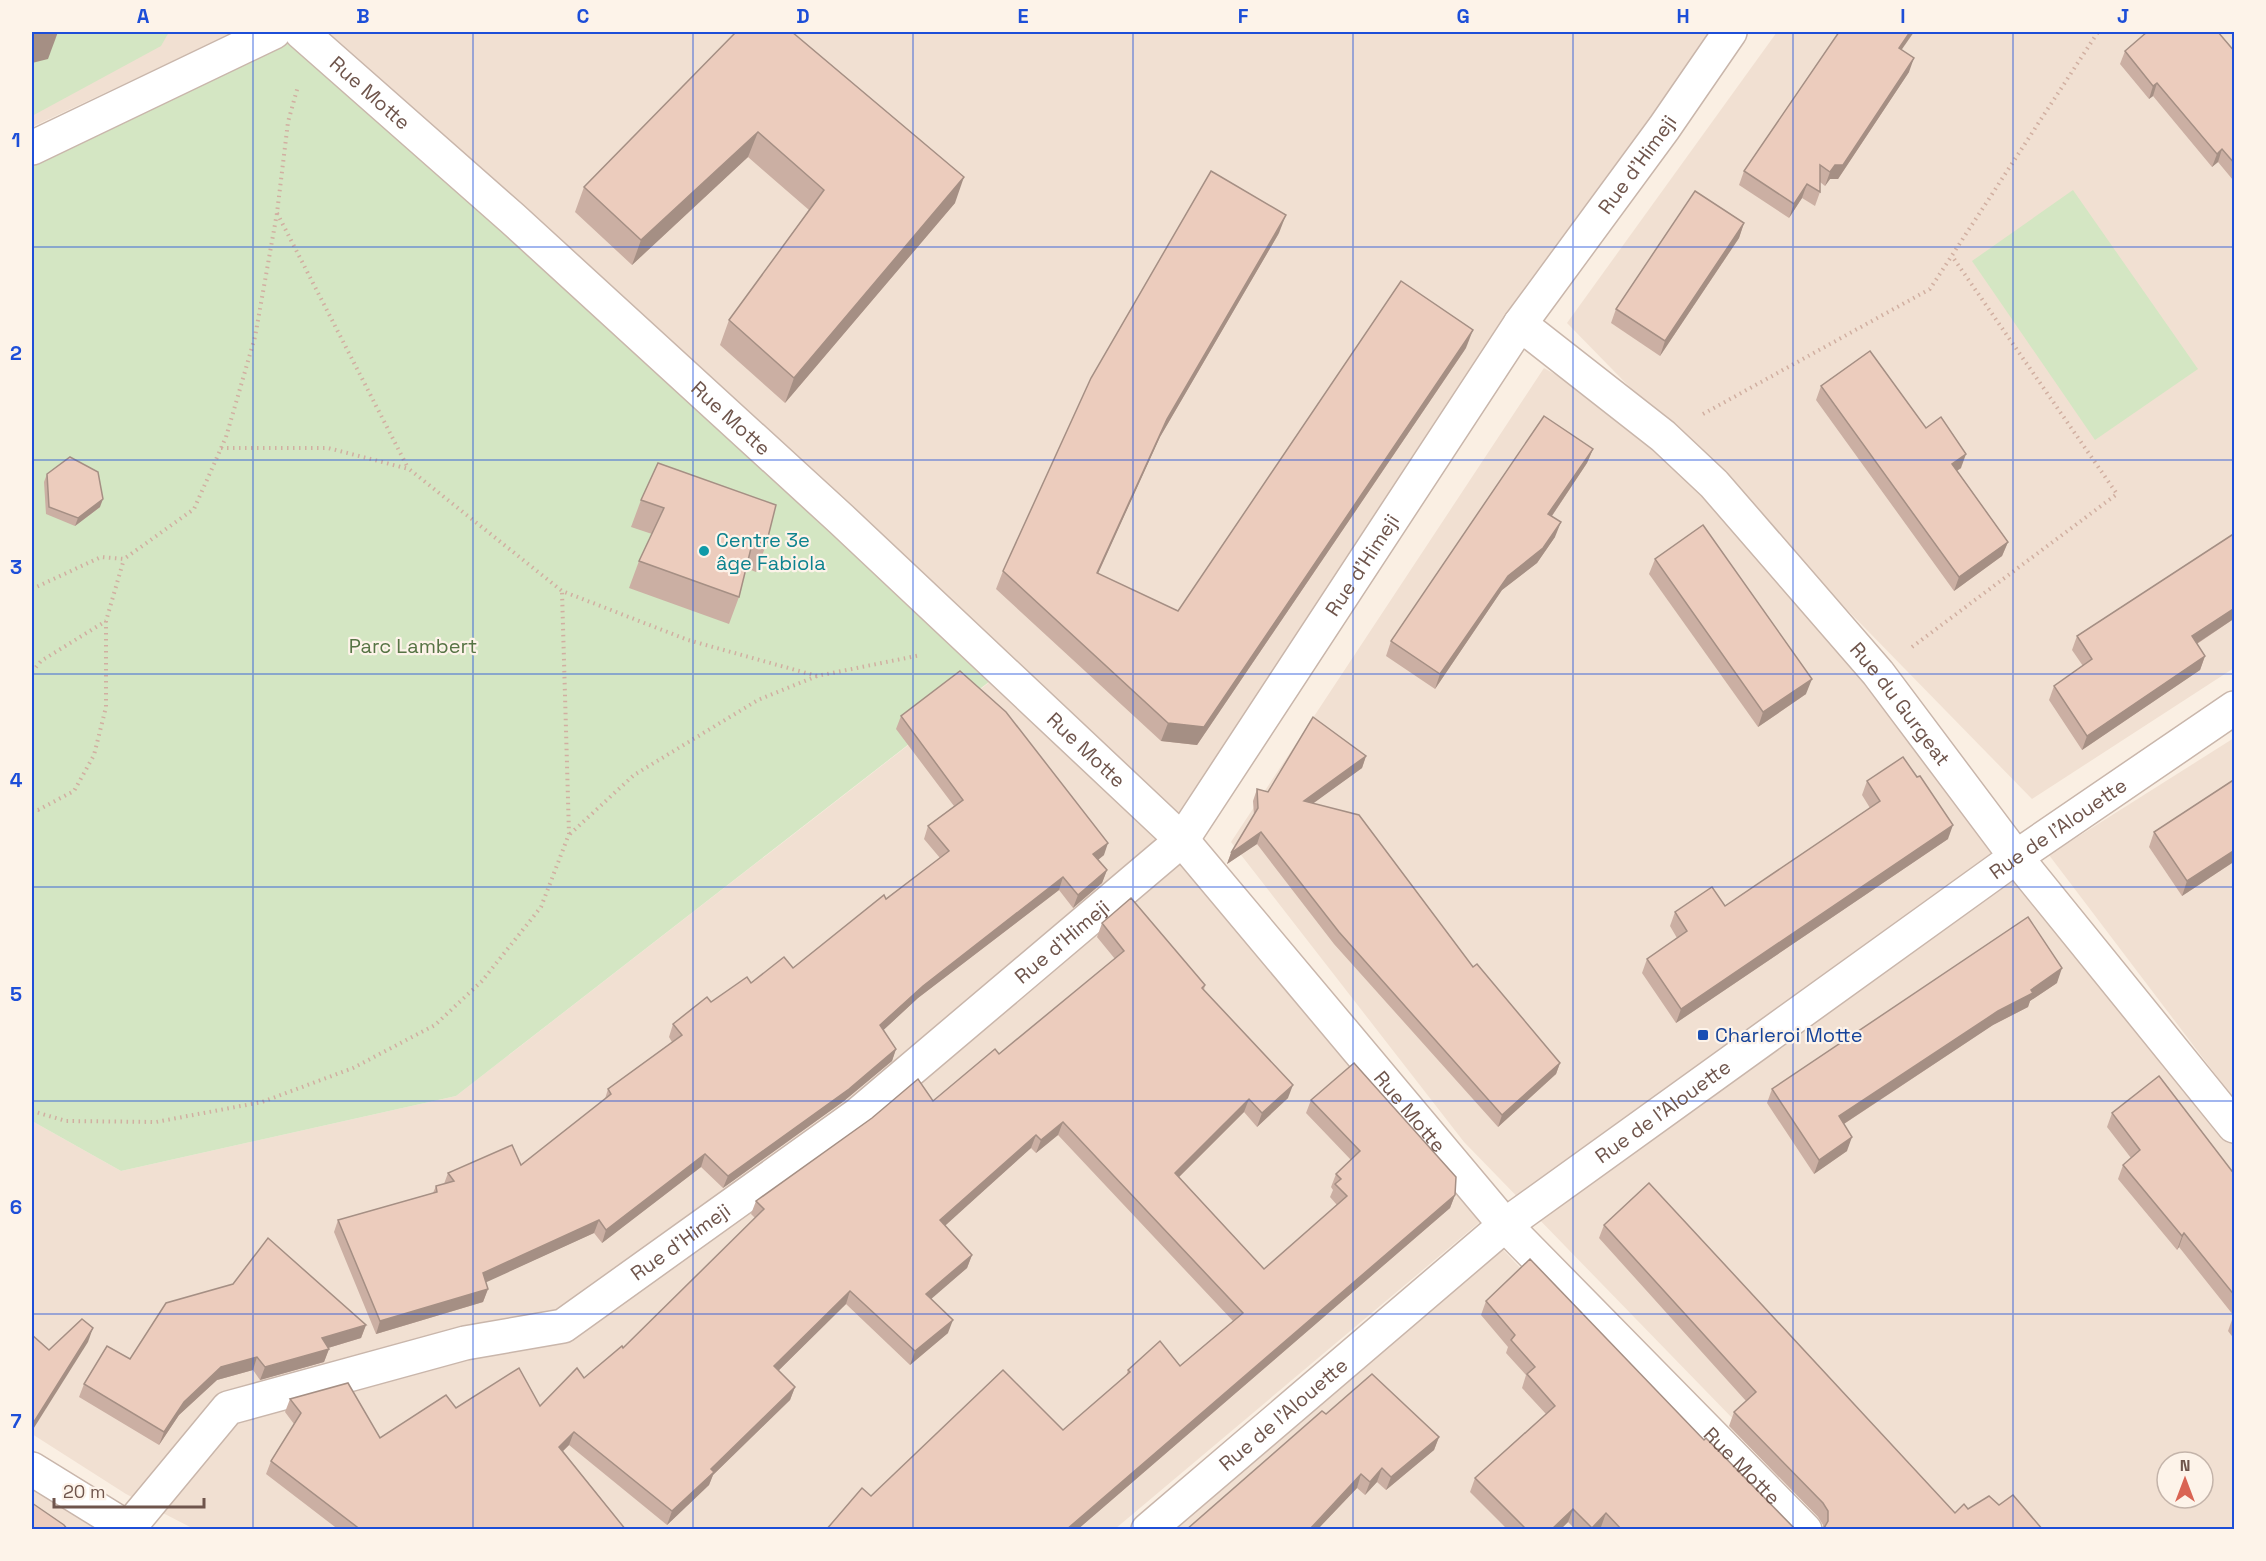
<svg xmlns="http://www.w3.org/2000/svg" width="2266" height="1561" font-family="'Space Grotesk',sans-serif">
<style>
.residential{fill:#f1e0d2;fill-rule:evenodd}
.park{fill:#d4e6c3}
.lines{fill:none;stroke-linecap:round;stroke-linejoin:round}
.street-casing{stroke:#c9b6ab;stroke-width:36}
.path{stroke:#d1afa1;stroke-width:4;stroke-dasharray:1.5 4.5;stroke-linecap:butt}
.street{stroke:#fff;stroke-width:33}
.wall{fill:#cbafa3}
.shaded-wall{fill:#a58f84}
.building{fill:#ecccbd;stroke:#a58f84;stroke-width:1.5}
.grid{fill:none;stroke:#1d4ed8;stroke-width:1.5;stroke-opacity:0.55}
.culture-dot{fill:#0f9aa8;stroke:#fdf3e9;stroke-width:2}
.transit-dot{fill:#1a4fb4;stroke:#fdf3e9;stroke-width:2}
.labels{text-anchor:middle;stroke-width:4.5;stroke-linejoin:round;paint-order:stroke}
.street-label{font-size:20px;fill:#6f554c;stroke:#fdf3e9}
.culture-label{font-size:20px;fill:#0d838f;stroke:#fdf3e9;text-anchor:start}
.park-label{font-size:20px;fill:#577445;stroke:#fdf3e9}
.transit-label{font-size:20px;fill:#164399;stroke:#fdf3e9;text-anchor:start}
.neatline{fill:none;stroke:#1d4ed8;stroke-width:2}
.grid-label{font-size:20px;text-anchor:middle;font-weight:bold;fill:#1d4ed8}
</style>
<rect width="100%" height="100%" fill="#faefe3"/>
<g class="residential">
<polygon points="32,32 235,32 32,127"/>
<polygon points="298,32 1731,32 1182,840 1481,1221 1115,1529 194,1529 126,1494 32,1434 32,1121 121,1171 456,1096 1000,674"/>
<polygon points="1777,32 2234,32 2234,668 2032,799 1567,323"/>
<path d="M1544 368 1663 436 2234 1133V1529H1840L1464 1142 1231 842ZM2167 1462H2203V1498H2167Z"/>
<polygon points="2234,738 2234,1099 2049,855"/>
<polygon points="1491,1237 1769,1530 1168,1530"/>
<polygon points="32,1485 105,1529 32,1529"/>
</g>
<g class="park">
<polygon points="32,32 169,32 161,46 32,116"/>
<polygon points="301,32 1003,671 456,1096 121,1171 32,1121 32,148"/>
<polygon points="2073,190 2198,369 2095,440 1972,261"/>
</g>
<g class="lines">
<defs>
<g id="street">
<path id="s1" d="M301 32 512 218 841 519 1182 840 1505 1225 1805 1530"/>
<polyline points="32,148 274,32"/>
<path id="s2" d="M1520 324 1663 436 1714 484 1878 673 2016 857 2234 1126"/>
<polyline points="32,1469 131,1530"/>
<path id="s3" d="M127 1530 228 1408 465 1343 563 1326 856 1116 1182 840 1520 324 1664 128 1730 32"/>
<path id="s4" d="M1148 1530 1505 1225 2016 857 2234 708"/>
</g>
</defs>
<use href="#street" class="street-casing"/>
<g class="path">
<polyline points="277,213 408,468"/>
<polyline points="1703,414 1930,289 2098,32"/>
<polyline points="221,448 328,448 409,469 562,591 688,640 817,676 921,655"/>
<polyline points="32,589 101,557 124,559 194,509 226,437 255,337 277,213 288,122 298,86"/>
<polyline points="1912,647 2117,494 1952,256"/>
<polyline points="32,672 41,661 106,621"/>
<polyline points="32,809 38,810 74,791 94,755 106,707 106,621 124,559"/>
<polyline points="570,834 634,775 758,700 817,676"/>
<polyline points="32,1111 66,1121 156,1122 262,1102 353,1068 435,1025 482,981 541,907 569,834 562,591"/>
</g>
<use href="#street" class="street"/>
</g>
<g class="wall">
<polygon points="736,32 955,203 785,403 720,345 729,320 809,210 748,157 632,265 575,212 584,187"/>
<polygon points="1902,50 1909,72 1838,179 1830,179 1825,186 1820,182 1820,192 1815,206 1802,198 1789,218 1739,185 1744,171"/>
<polygon points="2125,51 2235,52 2235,179 2233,180 2218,162 2212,167 2153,96 2149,99 2120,64"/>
<polygon points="1744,223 1739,238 1660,356 1611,323 1616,309"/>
<polygon points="1279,233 1160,437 1098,574 1178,611 1466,348 1197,745 1161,741 996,589 1003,571"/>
<polygon points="1821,386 1926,428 1961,468 1957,471 2008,542 2002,556 1954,591 1816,400"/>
<polygon points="1593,449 1587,463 1552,516 1555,537 1537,563 1502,590 1435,689 1386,656 1391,641"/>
<polygon points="658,463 766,545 756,572 746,568 739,597 729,624 629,588 639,561 652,534 631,527 641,500"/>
<polygon points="47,474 100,507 75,526 46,514 44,482"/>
<polygon points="2235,533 2235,618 2197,644 2205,656 2200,670 2082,750 2049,700 2054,686 2083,666 2072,650 2077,636"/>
<polygon points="1655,559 1806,694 1758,727 1649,574"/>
<polygon points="901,716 1104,855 1098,860 1107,870 1102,883 1073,908 1059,890 918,998 883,1030 896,1049 892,1061 844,1101 723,1188 701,1167 602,1243 594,1233 485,1282 488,1289 483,1302 376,1334 334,1232 338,1220 433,1193 436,1186 444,1184 448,1173 521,1165 605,1099 608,1089 672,1042 669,1037 673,1024 711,1002 751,983 793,968 940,858 924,839 928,826 954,806 896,729"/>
<polygon points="1366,756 1362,768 1313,803 1473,967 1560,1063 1556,1074 1498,1127 1334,944 1257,844 1227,864 1231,853 1254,815 1253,801 1257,789 1268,792"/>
<polygon points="2235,779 2235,861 2182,896 2149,847 2154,832"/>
<polygon points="1867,781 1948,839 1676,1023 1642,973 1647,959 1677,938 1670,926 1675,912 1725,906 1870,808 1862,795"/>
<polygon points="1102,923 1205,985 1204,990 1288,1098 1257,1127 1244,1112 1179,1177 1264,1269 1337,1205 1330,1197 1333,1190 1331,1187 1336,1174 1351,1160 1306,1113 1311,1100 1455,1195 1450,1208 1077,1530 826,1530 871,1496 1063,1430 1126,1376 1128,1370 1180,1366 1233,1321 1058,1135 1036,1153 1031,1148 945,1225 972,1255 967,1268 931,1298 948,1333 910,1365 846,1304 778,1371 795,1387 790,1400 713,1475 709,1485 667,1525 569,1445 563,1451 626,1530 339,1530 266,1474 271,1461 294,1424 285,1412 290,1399 380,1438 456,1408 540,1406 584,1378 623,1348 755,1218 751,1214 756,1201 933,1101 999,1054 1115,959 1097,937"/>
<polygon points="2057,983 2030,1001 2028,1007 1993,1025 1844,1124 1847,1151 1814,1174 1767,1103 1772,1089"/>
<polygon points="2112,1113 2235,1175 2235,1340 2228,1331 2233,1317 2234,1316 2179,1247 2177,1250 2118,1179 2123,1165 2131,1158 2107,1127"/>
<polygon points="1604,1225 1955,1513 1968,1509 1999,1505 2043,1530 1823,1530 1823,1525 1818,1517 1729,1426 1734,1412 1746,1401 1599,1238"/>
<polygon points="1486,1301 1704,1440 1796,1530 1604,1530 1601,1527 1598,1530 1576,1530 1568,1522 1560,1530 1508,1530 1470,1492 1475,1478 1546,1414 1522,1388 1526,1375 1506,1353 1508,1347 1481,1315"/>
<polygon points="366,1325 361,1338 328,1348 329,1349 324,1362 260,1380 253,1370 217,1380 179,1415 159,1445 79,1397 84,1384 130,1359"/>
<polygon points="1326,1414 1439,1437 1434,1450 1386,1490 1377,1482 1365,1495 1357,1488 1317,1530 1186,1530"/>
</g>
<g class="shaded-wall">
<polygon points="32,32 58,32 48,59 32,63"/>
<polygon points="1910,32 1914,32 1893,62 1899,48"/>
<polygon points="1914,58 1909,72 1838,179 1830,179 1825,186 1830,172"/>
<polygon points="2157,83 2153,96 2149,99 2153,86"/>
<polygon points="758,132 748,157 632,265 641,240"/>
<polygon points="2222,149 2218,162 2212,167 2217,154"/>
<polygon points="964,177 955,203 785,403 794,378"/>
<polygon points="1807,184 1802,198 1789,218 1794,204"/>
<polygon points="1286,215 1279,233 1160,437 1090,591 1097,573 1167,419"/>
<polygon points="1744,223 1739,238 1660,356 1665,341"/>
<polygon points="1473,330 1466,348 1197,745 1161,741 1168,723"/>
<polygon points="1593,449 1587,463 1543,529 1548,514"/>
<polygon points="1966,454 1961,468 1946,478 1952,464"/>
<polygon points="103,499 100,507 75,526 78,518"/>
<polygon points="1561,522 1555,537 1537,563 1502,590 1435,689 1440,674 1508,576"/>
<polygon points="2008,542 2002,556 1954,591 1959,577"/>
<polygon points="2235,608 2235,618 2187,650 2192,636"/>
<polygon points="2205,656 2200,670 2082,750 2087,736"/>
<polygon points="1812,679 1806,694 1758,727 1763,712"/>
<polygon points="1366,756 1362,768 1300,813 1304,801"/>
<polygon points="1953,825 1948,839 1676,1023 1681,1009"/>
<polygon points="1261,832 1257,844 1227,864 1231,853"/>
<polygon points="1108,843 1104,855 1089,867 1093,854"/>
<polygon points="2235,850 2235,861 2182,896 2187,881"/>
<polygon points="1107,870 1102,883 1073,908 1078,895"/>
<polygon points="1063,877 1059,890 918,998 875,1038 880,1025 923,986"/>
<polygon points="2062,968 2057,983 2030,1001 2028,1007 1993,1025 1833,1131 1839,1116"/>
<polygon points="896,1049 892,1061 844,1101 723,1188 728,1176"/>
<polygon points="1560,1063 1556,1074 1498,1127 1502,1115"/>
<polygon points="1293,1085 1288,1098 1257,1127 1262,1113"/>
<polygon points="1249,1099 1244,1112 1170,1186 1175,1173"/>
<polygon points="1063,1122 1058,1135 1036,1153 1041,1140"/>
<polygon points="1036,1135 1031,1148 936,1234 940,1220"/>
<polygon points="1852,1137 1847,1151 1814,1174 1819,1160"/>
<polygon points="705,1154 701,1167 602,1243 606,1230"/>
<polygon points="1455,1195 1450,1208 1077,1530 1066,1530"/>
<polygon points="599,1220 594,1233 478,1286 483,1273"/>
<polygon points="2184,1233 2179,1247 2177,1250 2182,1236"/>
<polygon points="972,1255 967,1268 922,1307 926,1294"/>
<polygon points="488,1289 483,1302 376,1334 380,1321"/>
<polygon points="850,1291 846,1304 769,1380 774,1366"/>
<polygon points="953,1320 948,1333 910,1365 915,1351"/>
<polygon points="366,1325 361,1338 318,1351 322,1338"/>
<polygon points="93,1328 88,1342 32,1431 32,1425"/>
<polygon points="329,1349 324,1362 260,1380 265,1367"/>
<polygon points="257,1357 253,1370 217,1380 179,1415 159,1445 164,1432 184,1402 221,1367"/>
<polygon points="795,1387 790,1400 713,1475 709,1485 667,1525 672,1511 711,1469"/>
<polygon points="574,1432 569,1445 554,1460 559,1447"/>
<polygon points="1439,1437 1434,1450 1386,1490 1391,1477"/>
<polygon points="1382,1468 1377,1482 1365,1495 1370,1482"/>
<polygon points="1361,1474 1357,1488 1317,1530 1310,1530"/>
<polygon points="1573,1509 1568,1522 1560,1530 1551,1530"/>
<polygon points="1606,1513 1601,1527 1598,1530 1591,1530 1592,1528"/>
</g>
<g class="building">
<polygon points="736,32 792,32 964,177 794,378 729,320 824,190 758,132 641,240 584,187"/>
<polygon points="1839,32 1910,32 1899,48 1914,58 1843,165 1835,165 1830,172 1820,165 1820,192 1807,184 1794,204 1744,171"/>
<polygon points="2147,32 2218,32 2235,52 2235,164 2222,149 2217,154 2157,83 2153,86 2125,51"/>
<polygon points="1211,171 1286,215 1167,419 1097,573 1178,611 1401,281 1473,330 1204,727 1168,723 1003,571 1091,378"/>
<polygon points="1695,191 1744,223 1665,341 1616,309"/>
<polygon points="1870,351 1926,428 1941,417 1966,454 1952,464 2008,542 1959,577 1821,386"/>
<polygon points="1544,416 1593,449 1548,514 1561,522 1543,548 1508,576 1440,674 1391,641"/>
<polygon points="70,457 98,472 103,499 78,518 49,507 47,474"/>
<polygon points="658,463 776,505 766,545 753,540 739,597 639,561 664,508 641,500"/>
<polygon points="1703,525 1812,679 1763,712 1655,559"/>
<polygon points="2235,533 2235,608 2192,636 2205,656 2087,736 2054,686 2092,659 2077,636"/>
<polygon points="960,671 1006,712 1108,843 1093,854 1107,870 1078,895 1063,877 923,986 880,1025 896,1049 849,1089 728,1176 705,1154 606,1230 599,1220 483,1273 488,1289 380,1321 338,1220 437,1192 436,1186 454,1181 448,1173 512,1145 521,1165 611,1094 608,1089 682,1035 673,1024 707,997 711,1002 747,977 751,983 784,957 793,968 884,895 886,899 949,851 928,826 963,800 901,716"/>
<polygon points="1313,717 1366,756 1304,801 1359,815 1473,967 1477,964 1560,1063 1502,1115 1339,932 1261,832 1231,853 1258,808 1257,789 1268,792"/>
<polygon points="1903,757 1917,777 1920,776 1953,825 1681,1009 1647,959 1687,931 1675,912 1712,887 1725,906 1880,801 1867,781"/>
<polygon points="2235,779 2235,850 2187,881 2154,832"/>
<polygon points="1131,898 1205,985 1202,988 1293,1085 1262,1113 1249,1099 1175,1173 1264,1269 1347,1196 1335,1184 1341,1179 1336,1174 1360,1151 1311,1100 1354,1063 1456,1177 1455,1195 1066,1530 826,1530 862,1488 871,1496 1003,1370 1063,1430 1130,1372 1128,1370 1160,1341 1180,1366 1243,1313 1063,1122 1041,1140 1036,1135 940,1220 972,1255 926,1294 953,1320 915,1351 850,1291 774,1366 795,1387 711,1469 714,1472 672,1511 574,1432 559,1447 626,1530 361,1530 271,1461 301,1413 290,1399 348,1383 380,1438 446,1395 456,1408 519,1368 540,1406 577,1368 584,1378 622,1346 623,1348 764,1209 756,1201 872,1118 918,1079 933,1101 995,1049 999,1054 1124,951 1102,923"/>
<polygon points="2028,917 2062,968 2031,990 2033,993 1998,1011 1839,1116 1852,1137 1819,1160 1772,1089"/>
<polygon points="2159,1076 2235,1175 2235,1296 2184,1233 2182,1236 2123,1165 2140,1150 2112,1113"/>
<polygon points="1649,1183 1955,1513 1964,1504 1968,1509 1989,1496 1999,1505 2013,1495 2043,1530 1823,1530 1828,1521 1828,1511 1823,1503 1734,1412 1756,1392 1604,1225"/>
<polygon points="268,1238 366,1325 322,1338 329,1349 265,1367 257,1357 221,1367 184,1402 164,1432 84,1384 107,1346 130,1359 166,1303 233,1284"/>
<polygon points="1530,1259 1704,1440 1706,1438 1796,1530 1622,1530 1606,1513 1592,1528 1573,1509 1551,1530 1527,1530 1475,1478 1555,1406 1527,1374 1535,1367 1511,1340 1515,1335 1486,1301"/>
<polygon points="82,1319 93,1328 32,1425 32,1335 49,1350"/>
<polygon points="1372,1374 1439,1437 1391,1477 1382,1468 1370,1482 1361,1474 1311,1528 1312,1530 1186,1530 1322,1411 1326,1414"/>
<polygon points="32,1503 64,1525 68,1530 32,1530"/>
</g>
<path class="grid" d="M253 32V1530M473 32V1530M693 32V1530M913 32V1530M1133 32V1530M1353 32V1530M1573 32V1530M1793 32V1530M2013 32V1530M32 247H2234M32 460H2234M32 674H2234M32 887H2234M32 1101H2234M32 1314H2234"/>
<circle class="culture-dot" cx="704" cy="551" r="6"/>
<rect class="transit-dot" x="1697" y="1029" width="12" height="12" rx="3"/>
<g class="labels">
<g class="street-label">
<text dy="7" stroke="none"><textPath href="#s1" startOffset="92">Rue Motte</textPath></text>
<text dy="7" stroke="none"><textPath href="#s3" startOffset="2106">Rue d'Himeji</textPath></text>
<text dy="7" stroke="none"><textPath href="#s1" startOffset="578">Rue Motte</textPath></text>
<text dy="7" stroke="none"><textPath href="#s3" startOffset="1620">Rue d'Himeji</textPath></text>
<text dy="7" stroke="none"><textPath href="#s2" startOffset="540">Rue du Gurgeat</textPath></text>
<text dy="7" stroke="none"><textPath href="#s1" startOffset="1064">Rue Motte</textPath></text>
<text dy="7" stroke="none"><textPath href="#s4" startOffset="1150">Rue de l'Alouette</textPath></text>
<text dy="7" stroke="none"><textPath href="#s3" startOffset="1134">Rue d'Himeji</textPath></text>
<text dy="7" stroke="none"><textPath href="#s1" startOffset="1550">Rue Motte</textPath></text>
<text dy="7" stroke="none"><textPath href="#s4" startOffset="664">Rue de l'Alouette</textPath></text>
<text dy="7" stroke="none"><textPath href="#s3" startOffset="648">Rue d'Himeji</textPath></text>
<text dy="7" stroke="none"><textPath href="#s4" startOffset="178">Rue de l'Alouette</textPath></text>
<text dy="7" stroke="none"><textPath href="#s1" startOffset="2036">Rue Motte</textPath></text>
</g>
<g class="culture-label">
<text x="716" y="547">Centre 3e<tspan x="716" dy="23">âge Fabiola</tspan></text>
</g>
<g class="park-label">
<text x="413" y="653">Parc Lambert</text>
</g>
<g class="transit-label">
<text x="1715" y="1042">Charleroi Motte</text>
</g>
</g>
<rect width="2266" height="1561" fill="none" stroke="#fdf3e9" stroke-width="66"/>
<g transform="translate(2185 1480)"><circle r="28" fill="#fdf3e9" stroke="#c4b4aa" stroke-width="1.5"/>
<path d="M0-4.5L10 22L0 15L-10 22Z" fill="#d96453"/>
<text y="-9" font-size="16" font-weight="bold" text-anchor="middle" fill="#6f554c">N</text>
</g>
<path d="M54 1498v9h150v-9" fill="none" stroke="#6f554c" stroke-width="3"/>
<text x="63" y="1498" font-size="18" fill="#6f554c" stroke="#fdf3e9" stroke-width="4.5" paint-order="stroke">20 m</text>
<rect x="33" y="33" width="2200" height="1495" class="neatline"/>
<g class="grid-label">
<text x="143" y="23">A</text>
<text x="363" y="23">B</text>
<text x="583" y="23">C</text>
<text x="803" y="23">D</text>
<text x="1023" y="23">E</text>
<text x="1243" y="23">F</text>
<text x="1463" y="23">G</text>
<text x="1683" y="23">H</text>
<text x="1903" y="23">I</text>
<text x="2123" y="23">J</text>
<text x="16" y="147">1</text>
<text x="16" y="360">2</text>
<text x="16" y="574">3</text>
<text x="16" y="787">4</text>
<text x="16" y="1001">5</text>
<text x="16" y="1214">6</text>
<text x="16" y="1428">7</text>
</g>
</svg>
